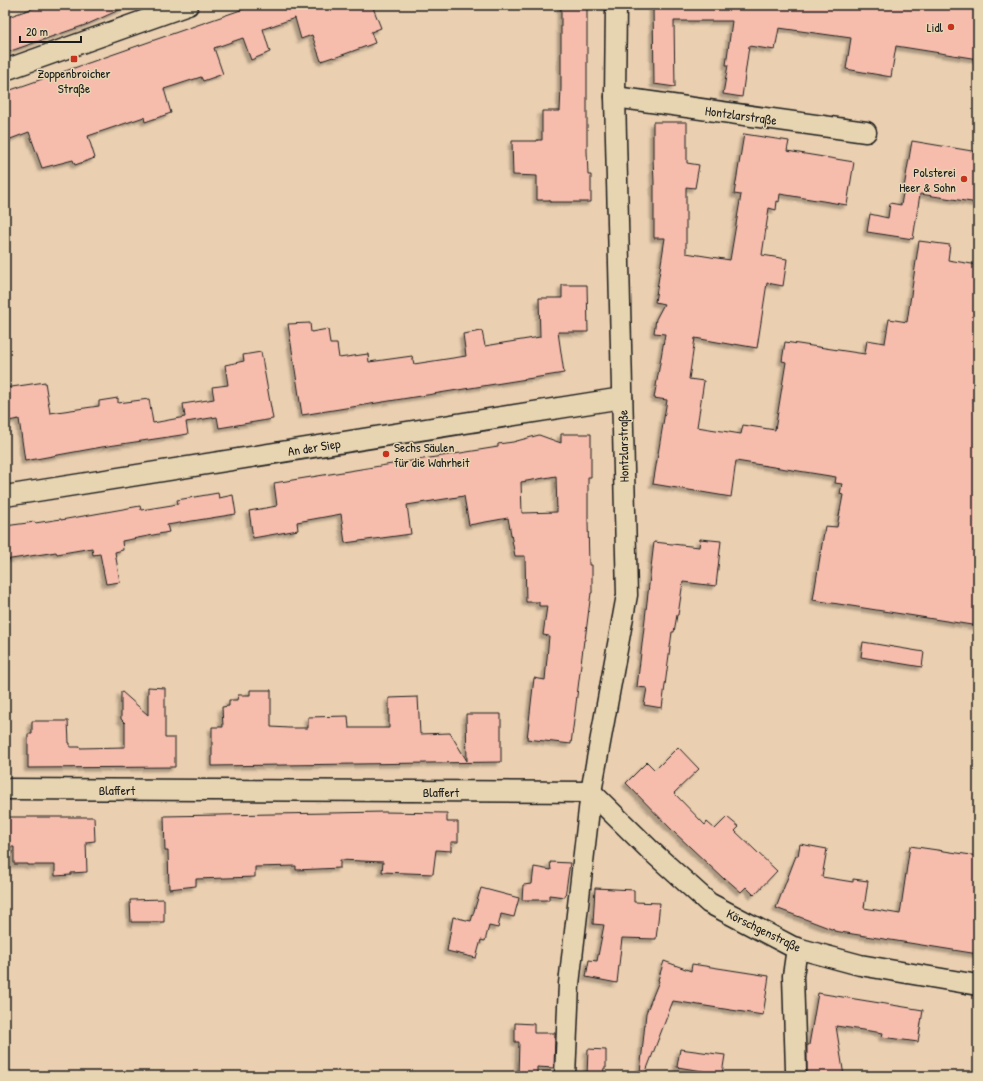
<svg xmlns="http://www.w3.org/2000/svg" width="983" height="1081" font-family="'Patrick Hand',sans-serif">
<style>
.building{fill:#f6bdad;stroke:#1c1c1c;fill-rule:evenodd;filter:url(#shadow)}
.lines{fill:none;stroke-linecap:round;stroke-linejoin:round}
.minor-casing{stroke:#1c1c1c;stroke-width:23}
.minor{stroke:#e7d5b2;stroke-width:20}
.poi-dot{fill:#c8321e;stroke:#e7d5b2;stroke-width:1.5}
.labels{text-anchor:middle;stroke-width:3;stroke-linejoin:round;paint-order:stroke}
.poi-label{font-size:13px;fill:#1c1c1c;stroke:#e7d5b2;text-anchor:end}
.street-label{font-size:13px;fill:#1c1c1c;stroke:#e7d5b2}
</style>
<defs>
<filter id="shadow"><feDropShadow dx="-3.5" dy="3.5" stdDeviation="1" flood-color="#0004"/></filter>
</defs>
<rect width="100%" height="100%" fill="#ead0b1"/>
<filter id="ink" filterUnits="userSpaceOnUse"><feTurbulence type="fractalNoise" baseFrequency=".025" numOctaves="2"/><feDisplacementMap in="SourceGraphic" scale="8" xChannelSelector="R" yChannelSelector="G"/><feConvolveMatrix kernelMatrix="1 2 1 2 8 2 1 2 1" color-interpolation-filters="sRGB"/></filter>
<g filter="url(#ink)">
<g class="building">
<polygon points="42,5 130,5 88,24 5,53 5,18"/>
<polygon points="255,5 372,5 381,28 371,32 375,43 334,58 333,57 321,61 312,35 301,39 295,18 263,29 270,52 251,60 243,38 214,48 223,74 203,81 201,77 164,89 171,113 145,122 144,117 88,136 95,158 75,165 73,160 42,168 29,132 5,141 5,92"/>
<polygon points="561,5 587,5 587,151 588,175 591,175 591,202 550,202 550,200 537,200 537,176 513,175 512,141 537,141 537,140 542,140 542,111 560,111 561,88"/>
<polygon points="653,5 978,5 978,59 896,46 891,77 846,69 851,38 779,28 775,50 749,46 742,97 723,94 728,65 726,65 732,21 674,21 675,87 654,84"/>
<polygon points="653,122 687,122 687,163 699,165 695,188 686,187 686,253 730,260 741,195 734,194 744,134 789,141 787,151 854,162 847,205 780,194 779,202 777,201 776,210 769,208 762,255 787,259 783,286 767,283 757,348 734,344 734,345 695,338 689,379 704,381 697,427 741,434 743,425 775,430 786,362 782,361 785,342 865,354 867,340 885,343 889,319 907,322 919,241 950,245 948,260 978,265 978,626 813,600 825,526 837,527 843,495 840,494 842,484 835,483 836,477 736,461 731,497 653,484 667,400 654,398 665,334 654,333 656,319 664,304 655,302 665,238 654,238 654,182 653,158"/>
<polygon points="912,141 978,152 978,203 920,194 913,239 867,232 870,214 888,218 890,203 901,205"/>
<polygon points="562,285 587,285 588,332 558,332 564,373 302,415 288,324 310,323 311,332 328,329 330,344 337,344 339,358 368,354 369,362 412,356 414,364 466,356 463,334 482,331 485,346 540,337 539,298 562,298"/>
<polygon points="261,352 273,419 219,428 217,417 186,422 188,434 102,447 25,461 19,419 8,421 5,405 5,388 45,382 50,413 99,406 99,401 118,398 118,403 149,399 153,423 185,417 183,404 214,399 212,387 228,385 225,365 244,361 243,355"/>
<path d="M561 434H591V477H588V522L589 565H592V593H591L585 640H584L571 744 527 739 534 678 545 680 549 636 543 635 547 606H539V602H526L525 556H515L508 518 469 525 464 496 407 505 411 534 345 543 341 514 297 522 298 530 253 538 249 511 277 506 274 483 498 447V444L513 442 539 435 561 443ZM556 476 557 512 522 513 521 482Z"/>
<polygon points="218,493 219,498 233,495 236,514 167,525 169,532 122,541 123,550 115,552 120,582 106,584 100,554 93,555 92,548 57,554 56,552 5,560 5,526 35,522 35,523 61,519 61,520 140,506 141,510 178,504 177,500"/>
<polygon points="700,539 721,541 716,586 683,582 678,615 677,615 674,632 672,632 662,708 644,705 647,688 637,687 654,542 699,547"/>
<polygon points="863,642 924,652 922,667 861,657"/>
<polygon points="148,687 165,688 165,738 175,738 175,767 28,768 28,734 32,734 32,721 68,721 69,743 70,743 70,747 80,747 80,748 125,747 125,723 121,719 121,691 148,715"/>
<polygon points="250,690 271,690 271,727 289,728 308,728 308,717 348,716 349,728 389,728 389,698 418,697 420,734 450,733 467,761 466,714 501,714 501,762 212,766 212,727 223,727 222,707 229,706 229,700 237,700 238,695 250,695"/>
<polygon points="678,747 699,769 674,793 705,825 707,822 715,829 727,817 739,827 735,831 777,871 754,895 746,887 741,892 725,878 724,879 674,832 626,783 647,762 655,770"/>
<polygon points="384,812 447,813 447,822 458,822 458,842 451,842 451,851 436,850 433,874 382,872 383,862 340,860 340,868 296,870 296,866 255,867 255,877 196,879 196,886 169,889 168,851 165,851 164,816"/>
<polygon points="5,817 94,817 95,841 86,842 87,872 71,873 71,875 55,876 55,865 28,865 28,864 14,864 14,847 5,847"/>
<polygon points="800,844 827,849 822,877 853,882 853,879 868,881 864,908 900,914 910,846 978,856 978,954 834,931 834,930 776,908 796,856 798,856"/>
<polygon points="550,862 570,863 565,897 549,895 549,900 522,900 523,885 532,884 534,867 551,870"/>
<polygon points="481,888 519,898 514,917 501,914 498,928 489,926 485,941 481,940 476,958 447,951 453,917 471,921"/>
<polygon points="595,888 634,890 634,902 660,903 656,939 622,938 617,983 586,977 589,960 597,961 604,925 593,924"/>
<polygon points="164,899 164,922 131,922 130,900"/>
<polygon points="664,961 691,971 692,964 769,976 763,1015 673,1001 645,1074 640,1073 646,1013 659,981 658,980"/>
<polygon points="818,993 923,1010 918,1042 882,1037 883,1033 836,1026 844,1076 806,1076 807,1070 807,1045 809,1045"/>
<polygon points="515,1023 534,1024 534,1033 555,1033 554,1068 537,1067 537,1076 518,1076 519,1042 515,1042"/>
<polygon points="588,1049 606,1050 606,1068 604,1068 603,1076 587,1076"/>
<polygon points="680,1049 725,1055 722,1074 677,1067"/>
</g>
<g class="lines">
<defs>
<g id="minor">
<polyline points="5,70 188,5"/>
<polyline points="615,97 866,132"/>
<polyline points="5,496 622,398"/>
<polyline points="5,789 591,792"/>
<polyline points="591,792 650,850 709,903 793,947 860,965 978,985"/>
<polyline points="796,1070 793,976 797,948"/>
<polyline points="565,1076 569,984 591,792 627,595 615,97 616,5"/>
</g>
</defs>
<use href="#minor" class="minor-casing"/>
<use href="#minor" class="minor"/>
</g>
</g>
<g class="poi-dot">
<circle cx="951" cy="27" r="4"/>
<rect x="70" y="55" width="8" height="8" rx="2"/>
<circle cx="964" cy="179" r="4"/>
<circle cx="386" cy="454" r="4"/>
</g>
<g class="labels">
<g class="poi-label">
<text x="943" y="32">Lidl</text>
<text x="74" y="78" text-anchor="middle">Zoppenbroicher<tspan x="74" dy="15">Straße</tspan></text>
<text x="956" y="177">Polsterei<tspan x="956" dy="15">Heer &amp; Sohn</tspan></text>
<text x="394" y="452" text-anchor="start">Sechs Säulen<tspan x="394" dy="15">für die Wahrheit</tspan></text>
</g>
<g class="street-label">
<text transform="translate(741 115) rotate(8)" y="5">Hontzlarstraße</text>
<text transform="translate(623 446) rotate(-91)" y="5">Hontzlarstraße</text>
<text transform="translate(314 447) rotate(-9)" y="5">An der Siep</text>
<text x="117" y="795">Blaffert</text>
<text x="441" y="797">Blaffert</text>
<text transform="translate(764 930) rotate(26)" y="5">Körschgenstraße</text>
</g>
</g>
<rect width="983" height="1081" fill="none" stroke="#e7d5b2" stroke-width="20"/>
<rect x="10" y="10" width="963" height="1061" fill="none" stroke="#1c1c1c" stroke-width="1.5" filter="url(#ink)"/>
<path d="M20 36v6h61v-6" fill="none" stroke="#1c1c1c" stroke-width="2"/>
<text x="26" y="36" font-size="12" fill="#1c1c1c" stroke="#e7d5b2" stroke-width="3" paint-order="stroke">20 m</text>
</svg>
